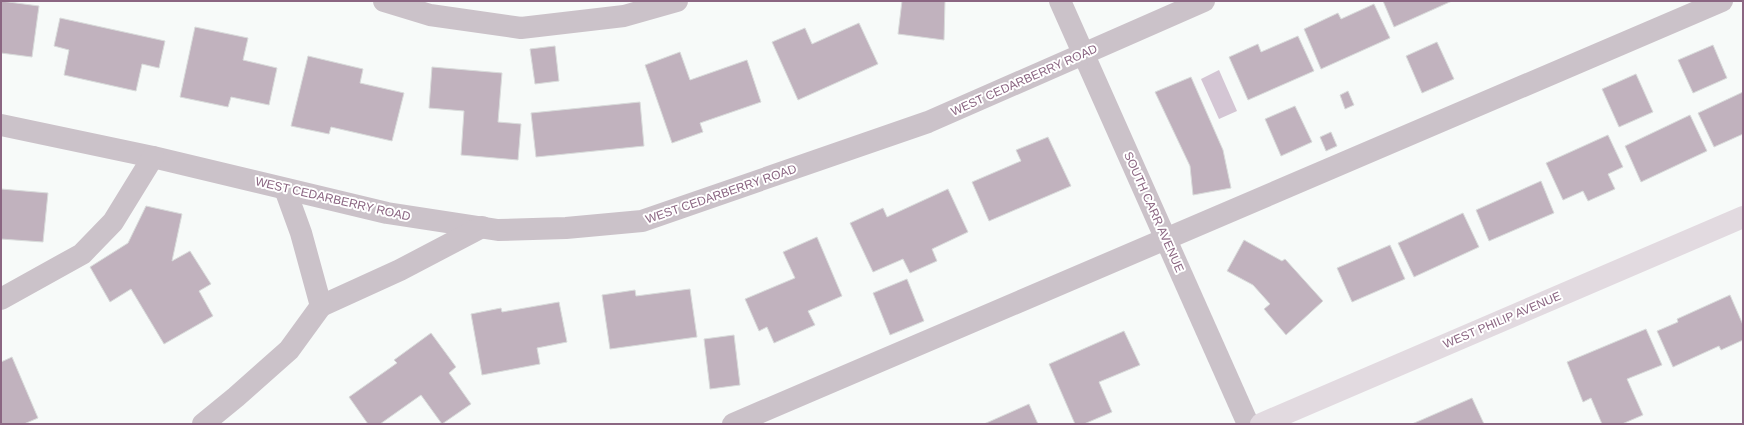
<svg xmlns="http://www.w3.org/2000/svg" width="1744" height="425" font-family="Helvetica,sans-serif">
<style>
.water{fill:#d4c6d4}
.building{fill:#c1b2be;stroke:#d9dcdb}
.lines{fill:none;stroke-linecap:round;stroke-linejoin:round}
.minor{stroke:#cbc2c9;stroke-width:22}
.major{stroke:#e2dae0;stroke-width:22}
.labels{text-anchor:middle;stroke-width:4;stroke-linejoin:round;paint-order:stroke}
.street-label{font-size:12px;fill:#8b6682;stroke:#fff}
</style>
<rect width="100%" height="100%" fill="#f7faf9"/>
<polygon class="water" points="1219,70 1237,111 1219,119 1201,79"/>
<g class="building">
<polygon points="1,1 39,6 32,57 1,53"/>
<polygon points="902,1 945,1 944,40 898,34"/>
<polygon points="1383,1 1452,1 1394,27"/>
<polygon points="1374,4 1390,38 1321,69 1304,29 1338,13 1341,19"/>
<polygon points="60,18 165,41 159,68 142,64 136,91 64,75 69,50 54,46"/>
<polygon points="859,23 878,64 798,100 772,42 805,28 812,44"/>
<polygon points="195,27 248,38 243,60 277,68 269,105 231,97 228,107 180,97"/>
<polygon points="1298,36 1314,71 1248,100 1229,57 1258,44 1261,52"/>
<polygon points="1437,42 1454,79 1422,93 1406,56"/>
<polygon points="1713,45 1727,78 1693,93 1678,60"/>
<polygon points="555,46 559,81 535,84 530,49"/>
<polygon points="680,52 690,80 747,60 761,102 700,123 703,132 672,143 645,65"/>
<polygon points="308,56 363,69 360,83 404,93 392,141 331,127 329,134 291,126"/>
<polygon points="432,67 502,73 498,122 521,124 518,160 461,155 464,111 429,108"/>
<polygon points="1636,74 1653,112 1619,127 1602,89"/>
<polygon points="1191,77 1223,150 1231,188 1193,195 1190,166 1155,92"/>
<polygon points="1348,91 1354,105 1345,109 1340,95"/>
<polygon points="1743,92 1743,134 1714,147 1698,113"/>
<polygon points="640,102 644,146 536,157 531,113"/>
<polygon points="1295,106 1312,142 1281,156 1265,119"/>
<polygon points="1690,115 1707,151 1641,182 1625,146"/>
<polygon points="1331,132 1337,146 1326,151 1320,137"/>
<polygon points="1608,135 1623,167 1608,174 1615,189 1588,201 1583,191 1563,200 1546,163"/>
<polygon points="1048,137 1071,186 989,221 972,182 1021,161 1016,150"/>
<polygon points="1541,181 1554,213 1489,241 1476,210"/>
<polygon points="1,189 48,193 43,242 1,239"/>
<polygon points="948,189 968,232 932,249 937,261 910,273 903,259 873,272 850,223 883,208 887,217"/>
<polygon points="146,206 182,214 172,261 190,251 211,284 199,291 213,316 164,344 131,289 110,302 90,267 128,243"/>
<polygon points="1463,213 1479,247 1414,277 1398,243"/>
<polygon points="817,237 842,296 808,311 815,325 774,343 767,327 759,331 745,299 795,278 783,252"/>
<polygon points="1244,240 1282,261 1285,259 1323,301 1286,335 1264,309 1270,304 1253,285 1227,271"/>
<polygon points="1390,245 1405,279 1352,302 1337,268"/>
<polygon points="907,279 924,321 890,335 873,293"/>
<polygon points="690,289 697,337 610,349 602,295 635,290 636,296"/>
<polygon points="1730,295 1743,325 1743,340 1721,350 1719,346 1673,367 1657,331 1678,322 1677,319"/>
<polygon points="559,302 567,342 537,348 540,364 482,375 471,314 501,308 502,312"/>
<polygon points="1646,329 1662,365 1627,379 1643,415 1622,424 1602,424 1591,398 1583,402 1567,362"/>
<polygon points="1124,331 1140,365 1099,382 1112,412 1084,424 1075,424 1049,364"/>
<polygon points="431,333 456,367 449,373 471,404 442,424 421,395 380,424 368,424 349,397 397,363 394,360"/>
<polygon points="734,335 740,385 710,389 704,339"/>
<polygon points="12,357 38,418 24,424 1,424 1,362"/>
<polygon points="1472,398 1484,424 1412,424"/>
<polygon points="1029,404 1038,424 984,424"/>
</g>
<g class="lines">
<g class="minor">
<polyline points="384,1 430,15 521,28 624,16 677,1"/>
<polyline points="1060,1 1248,424"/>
<polyline points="1,125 153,157 387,213 498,230 566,228 642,221 928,122 1204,1"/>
<polyline points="1,299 82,254 113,222 153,157"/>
<polyline points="321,306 400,270 482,227"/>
<polyline points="203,424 236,397 289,350 321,306 301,233 285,189"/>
<polyline points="733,424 1722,1"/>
</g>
<polyline class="major" points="1261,424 1743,217"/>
</g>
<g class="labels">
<g class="street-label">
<text transform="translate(1024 80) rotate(-24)" y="4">WEST CEDARBERRY ROAD</text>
<text transform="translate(721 194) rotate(-19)" y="4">WEST CEDARBERRY ROAD</text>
<text transform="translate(333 199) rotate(13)" y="4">WEST CEDARBERRY ROAD</text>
<text transform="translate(1154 212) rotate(66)" y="4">SOUTH CARR AVENUE</text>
<text transform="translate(1502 320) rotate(-23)" y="4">WEST PHILIP AVENUE</text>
</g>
</g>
<rect width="1744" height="425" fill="none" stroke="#8b6682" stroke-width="4"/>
</svg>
